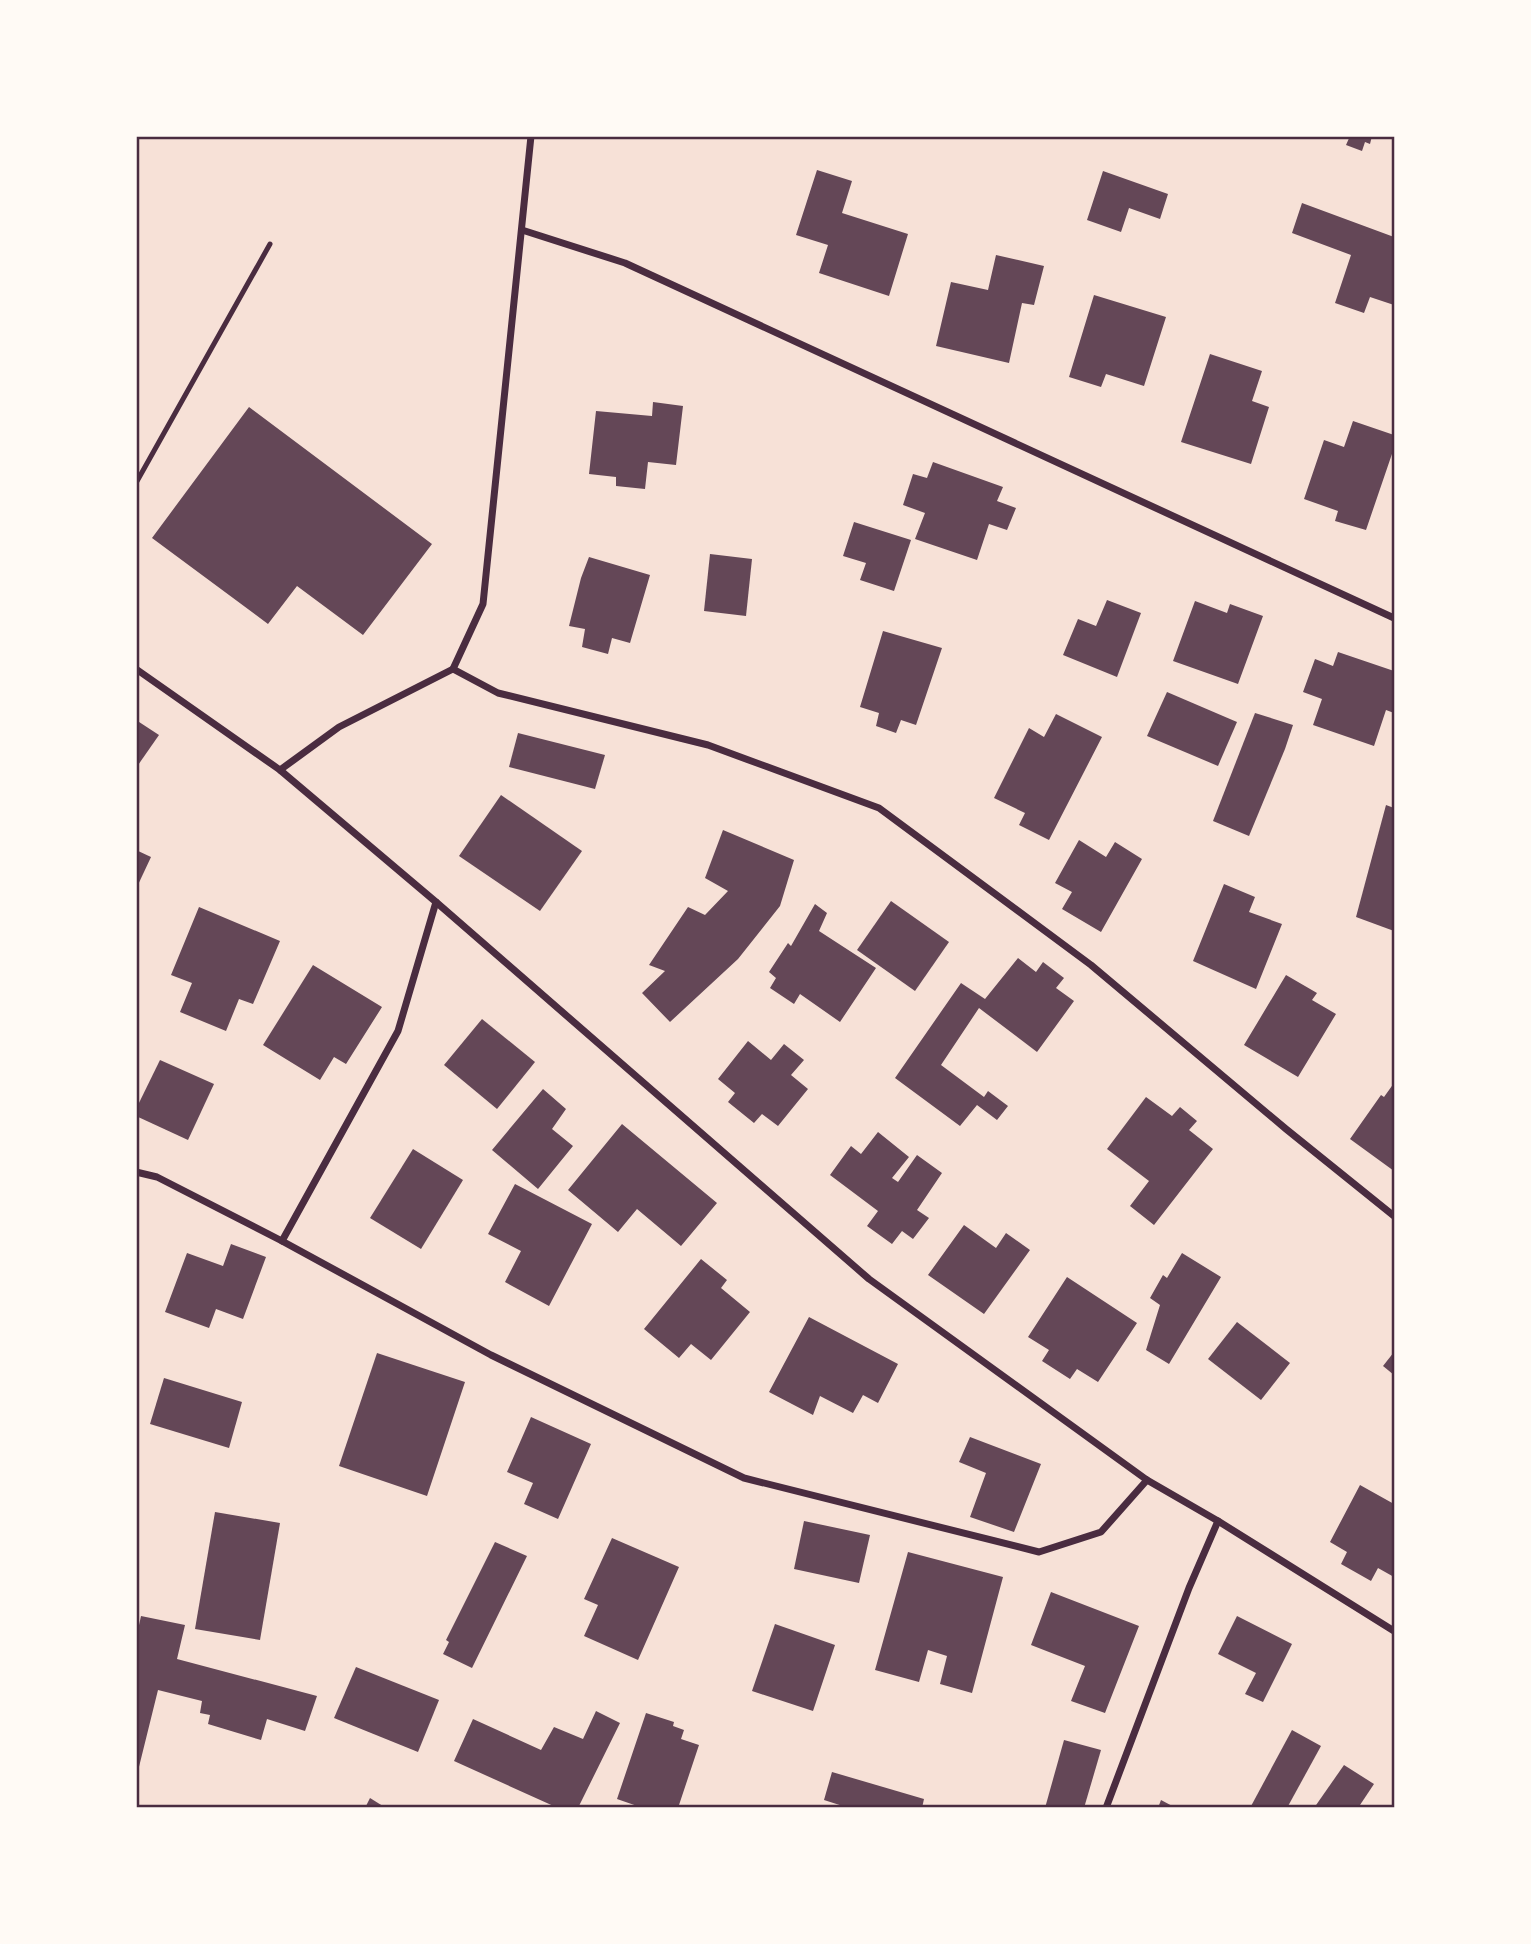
<svg xmlns="http://www.w3.org/2000/svg" width="1531" height="1944" font-family="Ubuntu,sans-serif">
<style>
.building{fill:#644757}
.lines{fill:none;stroke-linecap:round;stroke-linejoin:round}
.service{stroke:#4a2c40;stroke-width:5}
.minor{stroke:#4a2c40;stroke-width:7}
.neatline{fill:none;stroke:#4a2c40;stroke-width:2.5}
</style>
<rect width="100%" height="100%" fill="#f7e1d7"/>
<g class="building">
<polygon points="1350,136 1372,136 1370,144 1365,142 1362,151 1346,145"/>
<polygon points="817,170 852,181 842,213 908,234 889,296 819,273 828,245 796,235"/>
<polygon points="1103,171 1168,194 1160,219 1129,208 1121,232 1087,220"/>
<polygon points="1302,203 1394,237 1394,305 1370,297 1364,313 1335,303 1351,255 1292,233"/>
<polygon points="996,255 1044,266 1034,305 1022,303 1009,363 936,346 951,282 988,290"/>
<polygon points="1094,295 1166,317 1144,386 1106,374 1101,387 1069,377"/>
<polygon points="1210,354 1262,371 1252,401 1269,407 1251,464 1181,442"/>
<polygon points="653,402 683,406 676,465 648,462 645,489 616,486 616,477 589,474 596,411 652,416"/>
<polygon points="249,407 432,544 363,635 297,586 268,624 152,538"/>
<polygon points="1353,421 1394,435 1394,448 1366,530 1335,521 1338,511 1304,499 1324,440 1344,447"/>
<polygon points="933,462 1003,487 997,501 1016,508 1007,530 989,524 977,560 915,539 925,513 903,505 913,474 927,478"/>
<polygon points="854,522 911,540 894,591 860,580 866,563 843,556"/>
<polygon points="710,554 752,559 746,616 704,611"/>
<polygon points="589,557 650,575 630,643 612,638 608,654 582,647 585,629 569,626 581,578"/>
<polygon points="1107,600 1141,613 1117,677 1063,655 1078,619 1096,626"/>
<polygon points="1195,601 1227,613 1230,604 1263,616 1238,684 1173,661"/>
<polygon points="883,631 942,648 916,725 901,720 896,733 876,726 879,713 860,707"/>
<polygon points="1338,652 1394,671 1392,693 1394,694 1394,713 1386,710 1374,746 1313,725 1322,699 1303,692 1315,659 1333,666"/>
<polygon points="1167,692 1237,722 1218,766 1147,736"/>
<polygon points="1255,713 1293,725 1285,749 1249,836 1213,821"/>
<polygon points="1056,714 1102,737 1049,840 1019,825 1025,813 994,798 1029,728 1044,737"/>
<polygon points="136,720 159,735 136,768"/>
<polygon points="518,733 605,755 595,789 509,767"/>
<polygon points="501,795 582,851 540,911 459,856"/>
<polygon points="1386,805 1394,808 1394,931 1356,917"/>
<polygon points="723,830 794,860 780,906 738,959 670,1022 642,993 665,971 649,965 688,907 705,915 728,891 705,878"/>
<polygon points="1079,840 1106,857 1115,842 1142,859 1101,932 1062,909 1072,892 1055,883"/>
<polygon points="136,850 151,857 136,889"/>
<polygon points="1224,884 1255,897 1249,912 1282,924 1256,989 1193,961"/>
<polygon points="891,901 949,942 915,991 857,950"/>
<polygon points="815,904 827,913 819,931 876,968 840,1022 800,994 794,1004 770,988 776,978 769,972 788,943 791,946"/>
<polygon points="199,907 280,941 253,1004 239,999 226,1031 180,1012 192,983 171,975"/>
<polygon points="1018,958 1036,972 1043,962 1064,978 1056,988 1074,1001 1037,1052 979,1008 941,1065 984,1097 988,1091 1008,1106 997,1120 977,1105 960,1126 895,1078 961,983 985,999"/>
<polygon points="313,965 382,1007 346,1064 334,1057 320,1080 263,1045"/>
<polygon points="1286,975 1317,993 1312,1000 1336,1014 1298,1077 1244,1045"/>
<polygon points="482,1019 535,1062 497,1109 444,1065"/>
<polygon points="748,1041 771,1060 784,1044 804,1060 791,1075 808,1089 778,1126 762,1114 754,1123 728,1102 735,1093 718,1079"/>
<polygon points="160,1060 214,1084 188,1140 136,1116 136,1109"/>
<polygon points="1394,1083 1394,1171 1350,1139 1381,1095 1384,1097"/>
<polygon points="543,1089 566,1109 552,1129 573,1146 538,1189 492,1150"/>
<polygon points="1146,1097 1172,1116 1180,1107 1197,1121 1189,1130 1213,1149 1154,1225 1130,1206 1149,1181 1107,1149"/>
<polygon points="622,1124 717,1203 681,1246 637,1209 618,1232 568,1190"/>
<polygon points="878,1132 909,1157 892,1178 898,1182 917,1155 942,1173 917,1210 929,1218 913,1239 902,1231 892,1244 867,1226 878,1211 830,1175 851,1146 861,1154"/>
<polygon points="413,1149 463,1180 421,1249 370,1218"/>
<polygon points="515,1184 592,1224 549,1306 505,1282 521,1251 488,1234"/>
<polygon points="964,1225 996,1248 1006,1233 1030,1250 984,1314 928,1275"/>
<polygon points="231,1244 266,1257 243,1319 216,1309 209,1328 165,1312 187,1253 223,1266"/>
<polygon points="1182,1253 1221,1277 1169,1364 1146,1350 1160,1305 1150,1298 1163,1275 1167,1278"/>
<polygon points="701,1259 727,1280 721,1288 750,1312 711,1360 691,1344 679,1358 644,1329"/>
<polygon points="1067,1277 1137,1323 1098,1382 1077,1369 1070,1379 1042,1361 1049,1350 1028,1337"/>
<polygon points="809,1317 898,1364 878,1403 863,1395 853,1413 820,1396 813,1415 769,1392"/>
<polygon points="1237,1322 1290,1363 1261,1400 1208,1359"/>
<polygon points="1394,1352 1394,1375 1383,1366"/>
<polygon points="377,1353 465,1382 427,1496 339,1466"/>
<polygon points="164,1378 242,1402 229,1448 150,1424"/>
<polygon points="531,1417 591,1444 558,1519 524,1504 533,1483 507,1472"/>
<polygon points="970,1437 1041,1464 1014,1532 970,1517 986,1473 959,1462"/>
<polygon points="1360,1485 1394,1504 1394,1577 1378,1568 1371,1581 1341,1564 1347,1552 1330,1542"/>
<polygon points="215,1512 280,1523 260,1640 195,1629"/>
<polygon points="804,1521 870,1535 859,1583 794,1569"/>
<polygon points="612,1538 679,1567 638,1660 584,1636 598,1605 584,1599"/>
<polygon points="495,1542 527,1556 472,1668 443,1654 449,1642 446,1640"/>
<polygon points="908,1552 1003,1577 972,1693 940,1684 947,1656 928,1650 919,1682 875,1670"/>
<polygon points="1051,1592 1139,1626 1105,1713 1071,1701 1085,1666 1031,1645"/>
<polygon points="141,1616 185,1625 177,1659 317,1696 305,1731 267,1719 261,1740 208,1724 210,1715 200,1713 202,1701 158,1690 136,1779 136,1639"/>
<polygon points="1237,1616 1292,1644 1263,1702 1245,1694 1256,1673 1218,1654"/>
<polygon points="775,1624 835,1645 813,1711 752,1691"/>
<polygon points="356,1667 439,1700 418,1752 334,1718"/>
<polygon points="596,1711 620,1723 578,1808 558,1808 454,1761 473,1719 541,1750 554,1727 583,1739"/>
<polygon points="646,1713 674,1722 673,1726 684,1730 681,1739 699,1745 678,1808 643,1808 617,1799"/>
<polygon points="1292,1730 1321,1746 1287,1808 1250,1808"/>
<polygon points="1064,1740 1101,1750 1084,1808 1045,1808"/>
<polygon points="1344,1765 1374,1784 1358,1808 1314,1808"/>
<polygon points="832,1772 924,1799 922,1808 849,1808 824,1800"/>
<polygon points="370,1798 386,1808 365,1808"/>
<polygon points="1161,1800 1176,1808 1158,1808"/>
</g>
<g class="lines">
<polyline class="service" points="136,483 270,244"/>
<g class="minor">
<polyline points="522,230 625,263 1394,618"/>
<polyline points="136,669 280,770 436,902 869,1279 1147,1480 1218,1521 1394,1631"/>
<polyline points="453,669 498,693 708,745 879,808 1091,965 1286,1129 1394,1216"/>
<polyline points="280,770 339,727 453,669 483,604 531,136"/>
<polyline points="136,1172 157,1177 282,1241 491,1355 744,1478 1039,1552 1101,1532 1147,1480"/>
<polyline points="282,1241 398,1031 436,902"/>
<polyline points="1106,1808 1189,1588 1218,1521"/>
</g>
</g>
<rect width="1531" height="1944" fill="none" stroke="#fffaf5" stroke-width="276"/>
<rect x="138" y="138" width="1255" height="1668" class="neatline"/>
</svg>
